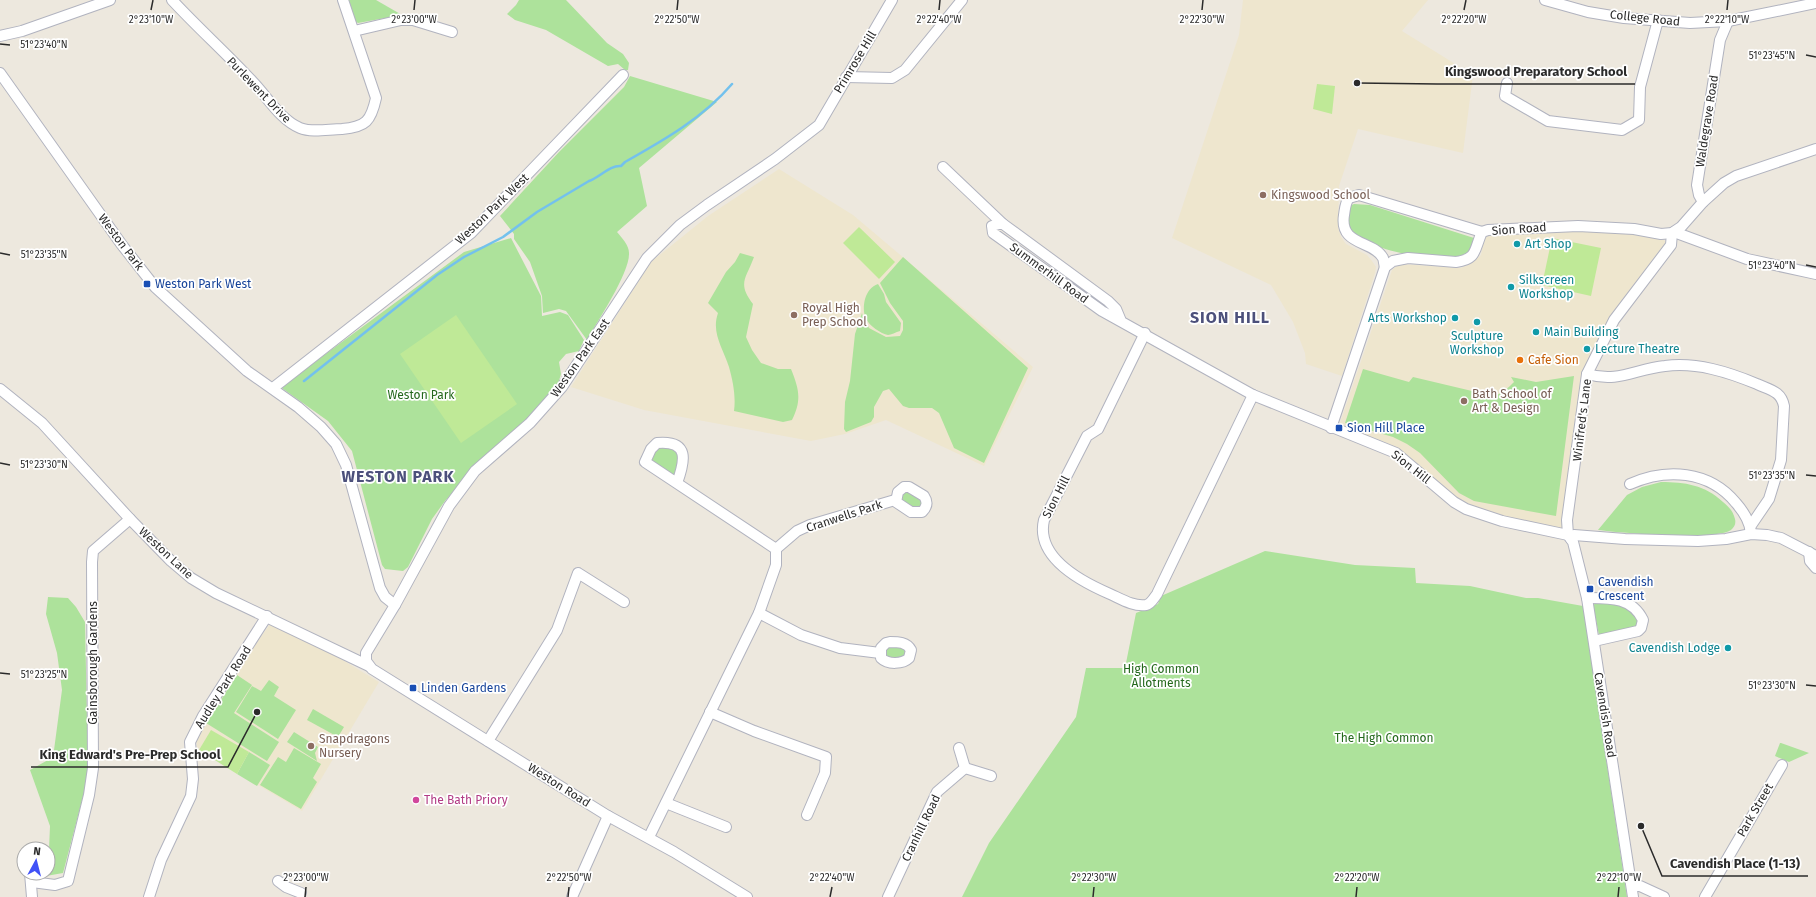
<svg xmlns="http://www.w3.org/2000/svg" width="1816" height="897" font-family="'Fira Sans',sans-serif">
<style>
.education{fill:#eee6ce}
.green{fill:#ade29b}
.pitch{fill:#bfe997}
.lines{fill:none;stroke-linecap:round;stroke-linejoin:round}
.stream{stroke:#73c1ed;stroke-width:2.5}
.minor-casing{stroke:#b1b3bf;stroke-width:12}
.minor{stroke:#fff;stroke-width:10}
.ticks{fill:none;stroke:#2b2b2b;stroke-width:1.5}
.education-dot{fill:#8d6e63;stroke:#fff;stroke-width:1.5}
.culture-dot{fill:#0f9aa8;stroke:#fff;stroke-width:1.5}
.transit-dot{fill:#1a4fb4;stroke:#fff;stroke-width:1.5}
.food-dot{fill:#e8710a;stroke:#fff;stroke-width:1.5}
.hotel-dot{fill:#d1479c;stroke:#fff;stroke-width:1.5}
.labels{text-anchor:middle;stroke-width:3.5;stroke-linejoin:round;paint-order:stroke}
.street-label{font-size:12px;fill:#2b2b2b;stroke:#fff}
.education-label{font-size:12px;fill:#785e54;stroke:#fff;text-anchor:start}
.culture-label{font-size:12px;fill:#0d838f;stroke:#fff;text-anchor:start}
.transit-label{font-size:12px;fill:#164399;stroke:#fff;text-anchor:start}
.food-label{font-size:12px;fill:#c56008;stroke:#fff;text-anchor:start}
.park-label{font-size:12px;fill:#24681c;stroke:#fff}
.hotel-label{font-size:12px;fill:#b23c85;stroke:#fff;text-anchor:start}
.district-label{font-size:16px;font-weight:bold;letter-spacing:1px;fill:#4c507b;stroke:#fff}
.ticks-label{font-size:10px;text-anchor:middle;fill:#2b2b2b;stroke:#fff;stroke-width:3.5;stroke-linejoin:round;paint-order:stroke}
.leader{fill:none;stroke:#2b2b2b;stroke-width:1.5}
.callout-dot{fill:#2b2b2b;stroke:#fff;stroke-width:1.5}
.callout-label{font-size:13px;text-anchor:middle;font-weight:bold;fill:#2b2b2b;stroke:#fff;stroke-width:3.5;stroke-linejoin:round;paint-order:stroke}
</style>
<rect width="100%" height="100%" fill="#ede8de"/>
<g class="education">
<polygon points="1243,0 1428,0 1402,31 1473,75 1463,153 1358,129 1339,186 1338,228 1341,237 1346,244 1367,255 1372,261 1376,267 1375,273 1342,376 1306,364 1305,353 1293,322 1271,285 1172,238 1239,35"/>
<polygon points="779,169 853,215 1033,367 984,466 886,420 845,434 811,441 644,410 571,387 651,262 708,216"/>
<polygon points="1569,230 1637,234 1664,240 1667,243 1584,376 1564,528 1557,528 1496,515 1466,504 1455,497 1397,448 1380,440 1339,426 1392,270 1399,264 1461,268 1473,262 1481,255 1484,239 1487,236"/>
<polygon points="270,624 336,656 379,682 302,811 198,750 196,740 232,678"/>
</g>
<g class="green">
<polygon points="349,0 376,0 402,15 358,23 355,21"/>
<polygon points="519,0 566,0 607,43 623,54 629,63 628,70 625,70 618,64 608,66 546,30 515,20 507,14 516,5"/>
<path d="M630 76 717 102 639 168 647 206 617 232C622 238 629 245 629 253 630 273 598 320 587 340L566 311 559 309 543 313 542 296 530 262 514 239V234L500 216 559 152 624 87Z"/>
<path d="M1354 204 1370 205 1474 238C1473 243 1472 251 1467 254 1447 266 1363 250 1350 230 1345 222 1348 214 1350 206Z"/>
<polygon points="511,238 541,296 542,316 560,312 568,315 584,340 579,351 566,354 559,362 561,374 558,384 543,404 459,485 445,501 432,519 408,567 403,571 385,569 382,565 352,451 328,421 279,386 289,381 464,252"/>
<path d="M740 253 754 257C746 279 737 283 753 304L746 337 752 350 761 363 778 369H791C799 389 802 400 792 420L783 422 734 411C736 397 733 381 729 367 723 348 711 333 718 313L708 303 726 272 735 262Z"/>
<polygon points="903,257 1028,368 984,463 954,448 939,413 932,408 909,408 903,406 889,389 883,391 874,407 874,417 871,422 846,432 844,429 845,402 850,381 855,334 862,313 864,322 867,324 869,328 886,337 900,336 903,330 903,321 890,303 880,283"/>
<path d="M878 284 884 294 886 302 901 323 900 331C896 332 891 335 888 335 881 334 869 325 866 319 861 307 865 288 878 284Z"/>
<path d="M1363 369 1409 382 1413 377 1472 391 1471 399C1488 401 1502 395 1514 382L1511 377 1536 382 1574 376 1556 516 1474 501 1459 493 1420 453 1407 444 1393 437 1345 423Z"/>
<polygon points="659,446 673,448 679,454 675,478 649,461"/>
<path d="M1661 482C1685 482 1705 485 1723 502 1729 507 1733 511 1735 519 1736 523 1735 527 1731 530 1714 541 1622 533 1598 530L1627 495 1642 487Z"/>
<polygon points="909,490 924,503 917,511 900,503 900,494"/>
<polygon points="1265,551 1355,565 1415,568 1416,583 1470,586 1526,598 1538,598 1583,606 1627,897 962,897 989,843 1076,717 1086,668 1125,668 1136,613 1158,604 1161,596"/>
<polygon points="48,597 68,598 76,607 85,622 88,769 85,789 63,873 46,876 48,873 50,826 30,770 48,760 54,750 62,690 57,653 46,614"/>
<polygon points="1598,602 1625,605 1638,618 1638,623 1636,627 1599,635 1593,605"/>
<polygon points="904,646 907,657 889,660 882,652 885,647"/>
<polygon points="237,675 252,685 234,713 279,742 267,761 206,723"/>
<polygon points="269,680 279,687 274,696 296,710 278,739 236,712 252,686 261,691"/>
<polygon points="313,709 344,727 338,737 307,720"/>
<polygon points="294,732 318,747 315,753 317,761 287,742"/>
<polygon points="1780,743 1781,743 1809,753 1789,762 1775,756"/>
<polygon points="294,748 321,764 313,778 317,782 301,809 260,785 278,757 286,762"/>
<polygon points="249,752 270,765 257,786 237,774"/>
</g>
<g class="pitch">
<polygon points="1317,84 1335,86 1332,114 1313,109"/>
<polygon points="859,227 895,262 879,279 843,243"/>
<polygon points="1552,238 1601,248 1591,296 1542,285"/>
<polygon points="456,315 517,404 461,443 400,354"/>
<polygon points="211,730 249,752 237,774 199,750"/>
</g>
<g class="lines">
<path class="stream" d="M304 381 437 275 464 257 503 237 537 212 589 181C600 177 610 165 621 166L625 162C664 140 703 118 732 84"/>
<defs>
<g id="minor">
<path d="M172 0C198 28 226 53 252 81 267 96 279 119 300 128 312 133 329 129 342 129 366 127 371 121 376 98L343 0"/>
<polyline points="1545,0 1588,12 1624,18 1690,23 1728,21 1816,3"/>
<polyline points="354,31 401,20 413,20 452,32"/>
<polyline points="0,36 22,31 110,0"/>
<polyline points="0,73 122,245 155,287 247,371 298,407 321,427 336,444 346,465 380,588 385,597 395,605"/>
<polyline points="846,77 892,78 905,70 962,0"/>
<polyline points="1507,83 1505,96 1548,121 1622,130 1639,120 1640,87 1658,20"/>
<polyline points="943,167 1003,224"/>
<polyline points="1703,202 1699,195 1697,185 1720,40 1728,21"/>
<polyline points="1674,232 1747,259 1816,274"/>
<path d="M1385 267C1384 265 1384 260 1383 258 1373 240 1339 246 1344 215 1345 209 1345 203 1349 198L1359 195 1482 232"/>
<polyline points="1121,321 1116,309 1108,301 1003,224 999,224 992,226 993,233 1102,311 1253,395 1396,453 1454,502 1466,509 1502,521 1568,535"/>
<path d="M1145 333 1098 429 1087 436 1044 520C1035 558 1082 582 1110 594 1121 599 1134 607 1146 605 1151 604 1154 598 1157 594L1253 395"/>
<path d="M1587 374C1619 383 1635 369 1665 366 1697 362 1728 372 1757 384 1770 390 1781 391 1784 406L1781 460 1769 499 1750 527"/>
<polyline points="273,388 471,233 623,75"/>
<polyline points="0,389 42,423 130,519 171,561 191,578 216,593 369,666"/>
<path d="M1331 428 1385 267 1393 261 1408 258 1456 262C1478 259 1474 249 1482 232L1488 230 1578 226 1634 229 1661 234 1672 233 1681 227 1703 202 1724 183 1736 176 1816 149"/>
<path d="M1630 484C1666 468 1709 470 1736 503 1743 511 1750 522 1751 533"/>
<path d="M904 487H909L924 496C928 502 927 507 922 512H911L896 502 898 492Z"/>
<polyline points="1568,535 1573,542 1587,598 1633,897"/>
<polyline points="1568,535 1567,520 1587,374 1614,320 1671,245 1672,233"/>
<polyline points="1571,539 1574,535 1625,539 1698,541 1726,539 1751,534 1767,535 1781,538 1816,556"/>
<polyline points="776,549 797,531 810,525 895,500"/>
<polyline points="1809,552 1810,561 1816,568"/>
<path d="M1587 598C1610 598 1632 597 1643 620L1641 628 1638 631 1594 641"/>
<polyline points="759,613 801,635 840,648 880,653"/>
<path d="M890 642C898 642 907 642 911 650L909 658C903 664 888 665 881 658V648L886 643Z"/>
<polyline points="710,712 754,731 826,757 825,773 807,815"/>
<polyline points="488,741 557,630 578,573 624,602"/>
<polyline points="965,768 991,776"/>
<polyline points="666,803 726,827"/>
<path d="M649 837 759 613 776 565V549L645 462 651 449 657 443C690 440 685 461 677 483"/>
<polyline points="30,873 32,897"/>
<polyline points="278,881 286,887 301,893"/>
<polyline points="32,882 55,885 68,881 89,795 93,768 92,562 93,551 130,519"/>
<polyline points="1632,886 1640,886 1664,897"/>
<polyline points="149,897 161,860 191,796 193,779 190,742 203,716 267,616"/>
<polyline points="572,897 608,816"/>
<polyline points="747,897 674,852 608,816 372,669 366,661 366,653 395,605 449,506 475,471 530,423 562,387 647,258 680,225 707,205 775,159 819,125 892,0"/>
<polyline points="888,897 937,792 965,768 959,748"/>
<polyline points="1705,897 1782,765"/>
</g>
</defs>
<use href="#minor" class="minor-casing"/>
<use href="#minor" class="minor"/>
</g>
<path class="ticks" d="M151 10 153 0M414 10 415 0M677 10 678 0M939 10 940 0M1202 10 1203 0M1464 10 1466 0M1727 10 1728 0M0 44 10 45M1806 55 1816 57M0 253 10 255M1806 265 1816 267M0 463 10 465M1806 475 1816 476M0 673 10 674M1806 685 1816 686M305 897 306 887M568 897 569 887M830 897 832 887M1093 897 1094 887M1356 897 1357 887M1618 897 1619 887"/>
<g class="education-dot">
<circle cx="1263" cy="195" r="4"/>
<circle cx="794" cy="315" r="4"/>
<circle cx="1464" cy="401" r="4"/>
<circle cx="311" cy="746" r="4"/>
</g>
<g class="culture-dot">
<circle cx="1517" cy="244" r="4"/>
<circle cx="1511" cy="287" r="4"/>
<circle cx="1455" cy="318" r="4"/>
<circle cx="1477" cy="322" r="4"/>
<circle cx="1536" cy="332" r="4"/>
<circle cx="1587" cy="349" r="4"/>
<circle cx="1728" cy="648" r="4"/>
</g>
<g class="transit-dot">
<rect x="143" y="280" width="8" height="8" rx="2"/>
<rect x="1335" y="424" width="8" height="8" rx="2"/>
<rect x="1586" y="585" width="8" height="8" rx="2"/>
<rect x="409" y="684" width="8" height="8" rx="2"/>
</g>
<circle class="food-dot" cx="1520" cy="360" r="4"/>
<circle class="hotel-dot" cx="416" cy="800" r="4"/>
<g class="labels">
<g class="street-label">
<text transform="translate(1645 18) rotate(6)" y="4">College Road</text>
<text transform="translate(855 62) rotate(-59)" y="4">Primrose Hill</text>
<text transform="translate(259 90) rotate(46)" y="4">Purlewent Drive</text>
<text transform="translate(1707 121) rotate(-81)" y="4">Waldegrave Road</text>
<text transform="translate(492 209) rotate(-44)" y="4">Weston Park West</text>
<text transform="translate(1519 229) rotate(-4)" y="4">Sion Road</text>
<text transform="translate(121 242) rotate(53)" y="4">Weston Park</text>
<text transform="translate(1049 273) rotate(36)" y="4">Summerhill Road</text>
<text transform="translate(580 358) rotate(-55)" y="4">Weston Park East</text>
<text transform="translate(1582 420) rotate(-83)" y="4">Winifred's Lane</text>
<text transform="translate(1411 467) rotate(38)" y="4">Sion Hill</text>
<text transform="translate(1056 497) rotate(-63)" y="4">Sion Hill</text>
<text transform="translate(844 516) rotate(-18)" y="4">Cranwells Park</text>
<text transform="translate(166 553) rotate(43)" y="4">Weston Lane</text>
<text transform="translate(93 663) rotate(-90)" y="4">Gainsborough Gardens</text>
<text transform="translate(223 687) rotate(-58)" y="4">Audley Park Road</text>
<text transform="translate(1605 715) rotate(81)" y="4">Cavendish Road</text>
<text transform="translate(559 785) rotate(32)" y="4">Weston Road</text>
<text transform="translate(1755 810) rotate(-60)" y="4">Park Street</text>
<text transform="translate(921 828) rotate(-64)" y="4">Cranhill Road</text>
</g>
<g class="education-label">
<text x="1271" y="199">Kingswood School</text>
<text x="802" y="312">Royal High<tspan x="802" dy="14">Prep School</tspan></text>
<text x="1472" y="398">Bath School of<tspan x="1472" dy="14">Art &amp; Design</tspan></text>
<text x="319" y="743">Snapdragons<tspan x="319" dy="14">Nursery</tspan></text>
</g>
<g class="culture-label">
<text x="1525" y="248">Art Shop</text>
<text x="1519" y="284">Silkscreen<tspan x="1519" dy="14">Workshop</tspan></text>
<text x="1447" y="322" text-anchor="end">Arts Workshop</text>
<text x="1544" y="336">Main Building</text>
<text x="1477" y="340" text-anchor="middle">Sculpture<tspan x="1477" dy="14">Workshop</tspan></text>
<text x="1595" y="353">Lecture Theatre</text>
<text x="1720" y="652" text-anchor="end">Cavendish Lodge</text>
</g>
<g class="transit-label">
<text x="155" y="288">Weston Park West</text>
<text x="1347" y="432">Sion Hill Place</text>
<text x="1598" y="586">Cavendish<tspan x="1598" dy="14">Crescent</tspan></text>
<text x="421" y="692">Linden Gardens</text>
</g>
<g class="food-label">
<text x="1528" y="364">Cafe Sion</text>
</g>
<g class="park-label">
<text x="421" y="399">Weston Park</text>
<text x="1161" y="673">High Common<tspan x="1161" dy="14">Allotments</tspan></text>
<text x="1384" y="742">The High Common</text>
</g>
<g class="hotel-label">
<text x="424" y="804">The Bath Priory</text>
</g>
<g class="district-label">
<text x="1230" y="323">SION HILL</text>
<text x="398" y="482">WESTON PARK</text>
</g>
</g>
<g class="ticks-label">
<text x="151" y="23">2°23'10"W</text>
<text x="414" y="23">2°23'00"W</text>
<text x="677" y="23">2°22'50"W</text>
<text x="939" y="23">2°22'40"W</text>
<text x="1202" y="23">2°22'30"W</text>
<text x="1464" y="23">2°22'20"W</text>
<text x="1727" y="23">2°22'10"W</text>
<text x="44" y="48">51°23'40"N</text>
<text x="1772" y="59">51°23'45"N</text>
<text x="44" y="258">51°23'35"N</text>
<text x="1772" y="269">51°23'40"N</text>
<text x="44" y="468">51°23'30"N</text>
<text x="1772" y="479">51°23'35"N</text>
<text x="44" y="678">51°23'25"N</text>
<text x="1772" y="689">51°23'30"N</text>
<text x="306" y="881">2°23'00"W</text>
<text x="569" y="881">2°22'50"W</text>
<text x="832" y="881">2°22'40"W</text>
<text x="1094" y="881">2°22'30"W</text>
<text x="1357" y="881">2°22'20"W</text>
<text x="1619" y="881">2°22'10"W</text>
</g>
<path class="leader" d="M1357 83L1437 84H1635M257 712L228 767H31M1641 826L1662 876H1808"/>
<g class="callout-dot">
<circle cx="1357" cy="83" r="4"/>
<circle cx="257" cy="712" r="4"/>
<circle cx="1641" cy="826" r="4"/>
</g>
<g class="callout-label">
<text x="1536" y="76">Kingswood Preparatory School</text>
<text x="130" y="759">King Edward's Pre-Prep School</text>
<text x="1735" y="868">Cavendish Place (1-13)</text>
</g>
<g transform="translate(36 861) rotate(7)"><circle r="19" fill="#ffffff" stroke="#aaaaaa"/>
<path d="M0-3L7 15L0 10L-7 15Z" fill="#4152f7"/>
<text y="-6" font-size="11" font-weight="bold" text-anchor="middle" fill="#2b2b2b">N</text>
</g>
</svg>
